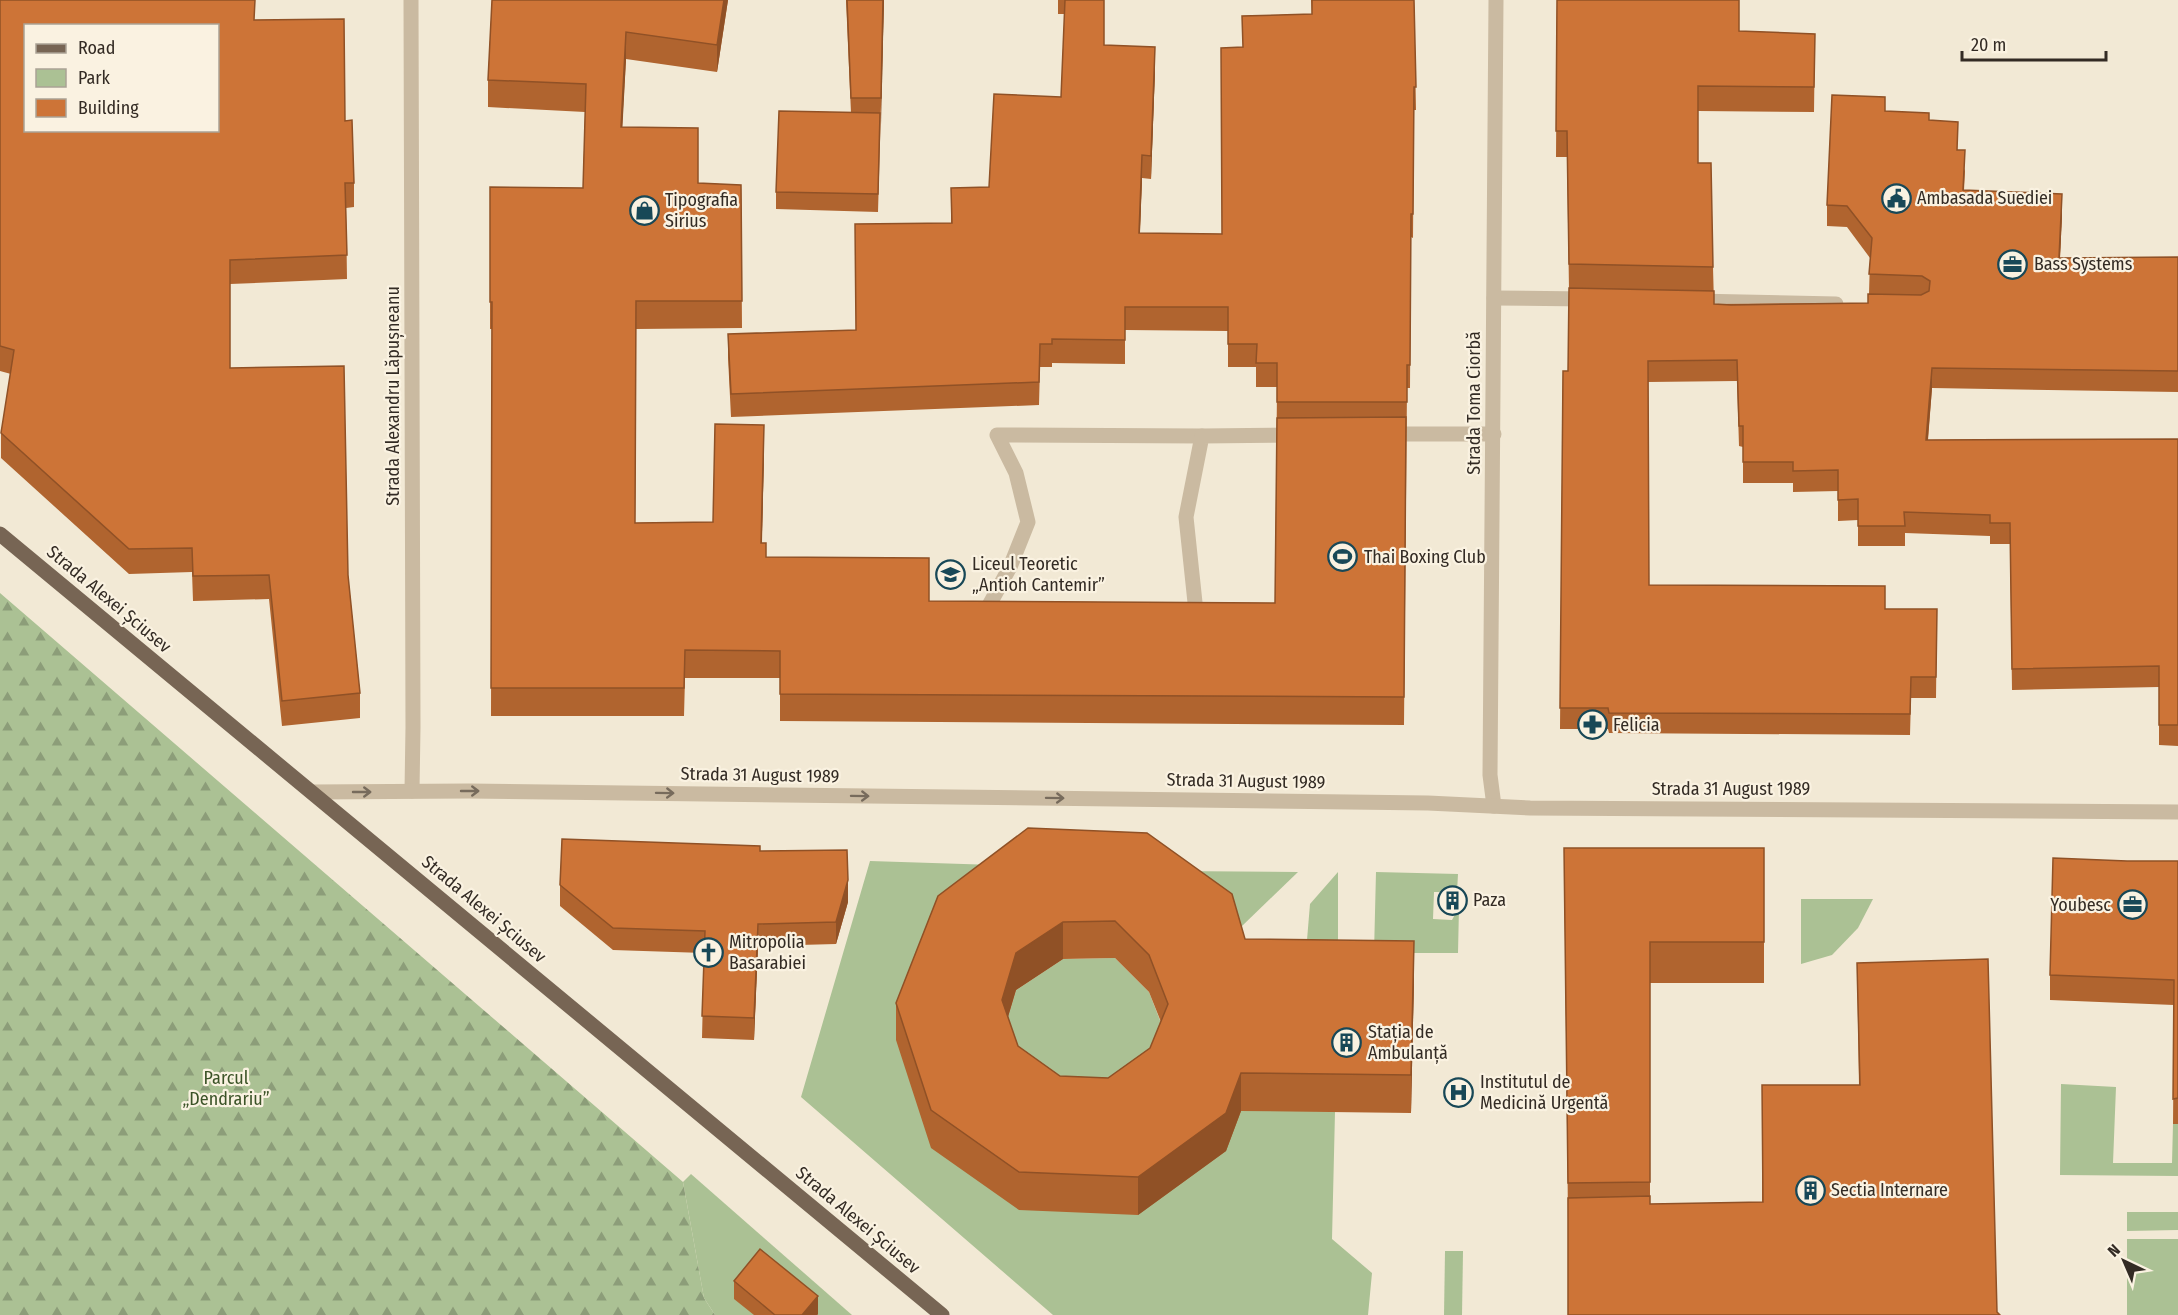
<svg xmlns="http://www.w3.org/2000/svg" width="2178" height="1315" font-family="'Fira Sans Condensed',sans-serif">
<style>
.green{fill:#abc194}
.forest{fill:url(#forest-firs)}
.lines{fill:none;stroke-linecap:round;stroke-linejoin:round}
.service{stroke:#cabaa1;stroke-width:15}
.minor{stroke:#cabaa1;stroke-width:15}
.tertiary{stroke:#cabaa1;stroke-width:15}
.primary{stroke:#776554;stroke-width:15}
.wall{fill:#b0642f;fill-rule:evenodd}
.shaded-wall{fill:#905126}
.building{fill:#cd7437;stroke:#905126;stroke-width:1.5;fill-rule:evenodd}
.oneway{stroke:#776b5c}
.labels{text-anchor:middle;stroke-width:4.5;stroke-linejoin:round;paint-order:stroke}
.poi-label{font-size:18px;fill:#332b24;stroke:#faf2e1;text-anchor:start}
.street-label{font-size:18px;fill:#332b24;stroke:#faf2e1}
.park-label{font-size:18px;fill:#3b5327;stroke:#faf2e1}
</style>
<defs>
<pattern id="forest-firs" width="22" height="20" patternUnits="userSpaceOnUse" patternTransform="scale(1.5)"><rect width="22" height="20" fill="#abc194"/><path d="M5 1l3.5 6h-7zM16 11l3.5 6h-7z" fill="#8c9d79"/></pattern>
</defs>
<rect width="100%" height="100%" fill="#f2e9d5"/>
<g class="green">
<polygon points="870,861 1028,866 931,1148 1250,1087 1335,1112 1332,1239 1372,1273 1368,1315 1053,1315 801,1097"/>
<polygon points="1171,871 1298,872 1242,926"/>
<polygon points="1338,872 1338,953 1306,952 1310,904"/>
<polygon points="1376,872 1458,874 1457,892 1434,892 1433,919 1452,920 1459,907 1458,953 1374,953"/>
<polygon points="1801,899 1873,899 1858,928 1832,955 1801,964"/>
<polygon points="1115,958 1149,992 1168,1041 1108,1116 1002,1037 1016,990 1063,959"/>
<polygon points="2061,1084 2116,1087 2113,1163 2172,1163 2173,1124 2178,1124 2178,1176 2060,1175"/>
<polygon points="691,1174 852,1315 715,1315 704,1298 683,1182"/>
<polygon points="2127,1212 2178,1212 2178,1230 2127,1231"/>
<rect x="2127" y="1239" width="51" height="76"/>
<polygon points="1445,1251 1463,1251 1462,1315 1444,1315"/>
</g>
<polygon class="forest" points="0,593 683,1182 704,1298 715,1315 0,1315"/>
<g class="lines">
<g class="service">
<polyline points="1494,298 1587,299"/>
<polyline points="1695,301 1836,304"/>
<polyline points="1386,434 1494,434"/>
<polyline points="998,609 987,609 1010,567 1028,522 1016,473 997,435 1202,436"/>
<polyline points="1187,612 1196,612 1186,517 1202,436 1296,435"/>
</g>
<g class="minor">
<polyline points="411,0 413,727 412,791"/>
<polyline points="1494,806 1490,775 1496,0"/>
</g>
<polyline class="tertiary" points="313,792 469,791 1428,803 1530,808 2178,812"/>
<polyline class="primary" points="0,534 942,1315"/>
</g>
<g class="wall">
<polygon points="0,0 255,20 345,121 354,183 354,207 346,208 347,279 230,284 230,368 348,575 360,693 360,718 282,726 269,599 193,601 192,572 129,574 1,458 1,433 11,374 0,371"/>
<polygon points="492,0 728,0 717,72 626,59 622,127 698,183 741,185 742,328 636,329 635,523 713,522 764,453 762,543 766,557 929,601 1275,603 1277,387 1256,387 1256,367 1228,367 1228,331 1125,330 1125,364 1052,363 1052,367 1040,367 1039,405 731,417 728,357 728,334 856,330 951,223 951,188 989,187 1061,97 1065,14 1058,14 1058,0 1104,0 1104,45 1155,70 1151,179 1142,178 1140,233 1222,234 1243,47 1242,16 1312,14 1311,0 1414,0 1416,110 1414,110 1413,238 1411,237 1410,388 1407,388 1404,725 780,721 780,678 685,678 684,716 491,716 492,329 490,329 490,187 583,188 585,112 488,107 488,80"/>
<polygon points="846,0 884,0 878,212 776,209 776,192 851,113"/>
<polygon points="1557,0 1739,31 1815,34 1814,112 1698,111 1698,163 1713,267 1714,304 1868,303 1869,294 1870,258 1847,227 1827,226 1827,205 1885,111 1929,120 1958,150 1965,171 1964,190 2062,215 2060,258 2178,257 2178,392 1932,388 1928,440 2178,439 2178,746 2159,745 2159,687 2012,690 2010,544 1990,544 1990,536 1905,533 1905,546 1858,546 1858,520 1838,521 1838,491 1793,492 1793,483 1743,483 1743,447 1739,446 1737,381 1648,382 1649,585 1885,609 1937,609 1936,698 1911,698 1910,735 1609,733 1608,729 1560,729 1563,371 1568,371 1569,290 1567,157 1556,157"/>
<polygon points="1564,848 1764,848 1764,983 1650,983 1650,1204 1762,1202 1762,1085 1859,1085 1857,963 1997,1312 1568,1219"/>
<polygon points="760,851 848,902 836,944 758,946 754,1040 702,1038 704,953 613,950 560,906 560,885"/>
<polygon points="2127,861 2178,861 2178,1124 2173,1124 2174,1005 2050,1000 2050,975"/>
<path d="M938 896 1245 939 1414 978 1411 1113 1241 1111 1226 1151 1138 1215 1019 1210 931 1148 896 1040V1003ZM1115 958 1149 992 1161 1022 1150 1048 1108 1078 1060 1076 1018 1046 1008 1017 1016 990 1063 959Z"/>
<polygon points="734,1281 818,1314 817,1315 754,1315 734,1299"/>
</g>
<g class="shaded-wall">
<polygon points="724,0 728,0 717,72 717,45"/>
<polygon points="883,0 884,0 881,125 881,98"/>
<polygon points="626,32 626,59 621,155 621,127"/>
<polygon points="1155,47 1155,70 1151,179 1151,156"/>
<polygon points="1142,155 1142,178 1139,256 1139,233"/>
<polygon points="2062,194 2062,215 2059,278 2059,258"/>
<polygon points="1932,368 1932,388 1926,461 1926,440"/>
<polygon points="764,425 764,453 761,571 761,543"/>
<polygon points="848,880 848,902 836,944 836,922"/>
<polygon points="1063,922 1063,959 1016,990 1002,1037 1002,1000 1016,953"/>
<polygon points="758,924 758,946 754,1040 754,1018"/>
<polygon points="1414,941 1414,978 1411,1113 1411,1075"/>
<polygon points="1241,1073 1241,1111 1226,1151 1138,1215 1138,1177"/>
<polygon points="818,1296 818,1314 817,1315 802,1315"/>
</g>
<g class="building">
<path d="M0 0H255L254 20 344 19 345 121 352 120 354 183H345L347 255 230 260V368L344 366 348 575 360 693 282 701 269 575 193 576 192 548 129 549 1 433 14 350 0 346ZM26 26H218V130H26Z"/>
<polygon points="492,0 724,0 717,45 626,32 621,127 698,128 698,183 741,185 742,301 636,301 635,523 713,522 715,424 764,425 761,543 766,543 766,557 929,558 929,601 1275,603 1277,418 1406,417 1404,697 780,694 780,651 685,650 684,688 491,688 492,302 490,302 490,187 583,188 586,84 488,80"/>
<polygon points="847,0 883,0 881,98 851,98"/>
<polygon points="1065,0 1104,0 1104,45 1155,47 1151,156 1142,155 1139,233 1222,234 1221,48 1243,47 1242,16 1312,14 1312,0 1414,0 1416,87 1414,87 1413,214 1411,214 1410,365 1407,365 1407,402 1277,402 1277,363 1256,363 1257,344 1228,344 1228,307 1125,307 1125,340 1052,339 1052,344 1040,344 1039,382 731,394 728,334 856,330 855,224 952,223 951,188 989,187 994,94 1061,97"/>
<polygon points="1557,0 1739,0 1739,31 1815,34 1814,87 1698,86 1698,163 1711,163 1713,267 1569,264 1567,131 1556,131"/>
<polygon points="1832,95 1885,97 1885,111 1929,113 1929,120 1958,122 1957,150 1965,150 1963,190 2062,194 2059,258 2178,257 2178,371 1932,368 1926,440 2178,439 2178,725 2159,725 2159,666 2012,669 2010,523 1990,523 1990,515 1904,512 1905,526 1858,526 1858,499 1838,500 1838,470 1793,471 1793,462 1743,462 1743,426 1739,426 1737,360 1648,361 1649,585 1885,586 1885,609 1937,609 1936,677 1911,677 1910,714 1609,713 1608,708 1560,708 1563,371 1568,371 1569,288 1714,291 1714,304 1731,305 1868,303 1868,294 1921,295 1929,291 1930,281 1922,276 1869,274 1872,238 1847,206 1827,205"/>
<polygon points="779,111 880,113 878,194 776,192"/>
<path d="M1028 828 1147 833 1232 894 1245 939 1414 941 1411 1075 1241 1073 1226 1113 1138 1177 1019 1172 931 1110 896 1003 938 896ZM1115 921 1149 955 1168 1004 1150 1048 1108 1078 1060 1076 1018 1046 1002 1000 1016 953 1063 922Z"/>
<polygon points="562,839 760,846 760,851 847,850 848,880 836,922 758,924 754,1018 702,1016 705,931 613,928 560,885"/>
<polygon points="1564,848 1764,848 1764,942 1650,942 1650,1182 1568,1183"/>
<polygon points="2053,858 2127,861 2178,861 2178,1098 2173,1099 2174,980 2050,975"/>
<polygon points="1988,959 1997,1312 2000,1315 1568,1315 1568,1198 1650,1196 1650,1204 1763,1202 1762,1085 1860,1085 1857,963"/>
<polygon points="760,1249 818,1296 802,1315 775,1315 734,1281"/>
</g>
<defs><path id="oneway-shaft" d="M-6 0H5M1.5-3L5.5 0L1.5 3" fill="none" stroke-width="1.6" stroke-linecap="round" stroke-linejoin="round" transform="scale(1.5)"/></defs>
<g class="oneway">
<use href="#oneway-shaft" transform="translate(470 791)"/>
<use href="#oneway-shaft" transform="translate(362 792)"/>
<use href="#oneway-shaft" transform="translate(665 793) rotate(1)"/>
<use href="#oneway-shaft" transform="translate(860 796) rotate(1)"/>
<use href="#oneway-shaft" transform="translate(1055 798) rotate(1)"/>
</g>
<defs>
<symbol id="civic-ring" viewBox="-11 -11 22 22"><circle r="9.5" fill="#faf2e1" stroke="#184857" stroke-width="1.5"/><path d="M-.6-6.5H3V-4.5H.6V-3L4-1V1h2V6H-6V1h2V-1L-.6-3ZM-1.2 2.5V6h2.4V2.5Z" fill="#184857"/></symbol>
<symbol id="shop-ring" viewBox="-11 -11 22 22"><circle r="9.5" fill="#faf2e1" stroke="#184857" stroke-width="1.5"/><path d="M-5-2.5h2.3a2.7 3.5 0 0 1 5.4 0H5L5.5 6h-11ZM-1.5-2.5h3a1.5 2.3 0 0 0-3 0Z" fill="#184857"/></symbol>
<symbol id="office-ring" viewBox="-11 -11 22 22"><circle r="9.5" fill="#faf2e1" stroke="#184857" stroke-width="1.5"/><path d="M-6-3h4V-5.5h4V-3h4V5H-6ZM-1-4.5V-3h2v-1.5ZM-6 0V1H6V0Z" fill="#184857"/></symbol>
<symbol id="stadium-ring" viewBox="-11 -11 22 22"><circle r="9.5" fill="#faf2e1" stroke="#184857" stroke-width="1.5"/><path d="M0-5a6.5 5 0 1 0 0 10a6.5 5 0 1 0 0-10ZM-3.5-1.8h7v3.6h-7Z" fill="#184857"/></symbol>
<symbol id="school-ring" viewBox="-11 -11 22 22"><circle r="9.5" fill="#faf2e1" stroke="#184857" stroke-width="1.5"/><path d="M0-5L7-2L0 1L-7-2ZM-4 1L0 2.5L4 1V4Q0 6-4 4Z" fill="#184857"/></symbol>
<symbol id="pharmacy-ring" viewBox="-11 -11 22 22"><circle r="9.5" fill="#faf2e1" stroke="#184857" stroke-width="1.5"/><path d="M-2-6h4v4h4v4h-4v4h-4v-4h-4v-4h4Z" fill="#184857"/></symbol>
<symbol id="building-ring" viewBox="-11 -11 22 22"><circle r="9.5" fill="#faf2e1" stroke="#184857" stroke-width="1.5"/><path d="M-4-6H4V6H1V3H-1V6H-4ZM-2.5-4.3h1.7v1.8h-1.7ZM.8-4.3h1.7v1.8H.8ZM-2.5-1h1.7V.8h-1.7ZM.8-1h1.7V.8H.8Z" fill="#184857"/></symbol>
<symbol id="church-ring" viewBox="-11 -11 22 22"><circle r="9.5" fill="#faf2e1" stroke="#184857" stroke-width="1.5"/><path d="M-1.2-6h2.4v3.5h3.3v2.4h-3.3V6h-2.4V-.1h-3.3v-2.4h3.3Z" fill="#184857"/></symbol>
<symbol id="hospital-ring" viewBox="-11 -11 22 22"><circle r="9.5" fill="#faf2e1" stroke="#184857" stroke-width="1.5"/><path d="M-5-5h3v3.5h4V-5h3V5h-3V1.5h-4V5h-3Z" fill="#184857"/></symbol>
</defs>
<g fill-rule="evenodd">
<use href="#civic-ring" x="1880" y="182" width="33" height="33"/>
<use href="#shop-ring" x="628" y="194" width="33" height="33"/>
<use href="#office-ring" x="1996" y="248" width="33" height="33"/>
<use href="#stadium-ring" x="1326" y="540" width="33" height="33"/>
<use href="#school-ring" x="934" y="558" width="33" height="33"/>
<use href="#pharmacy-ring" x="1576" y="708" width="33" height="33"/>
<use href="#building-ring" x="1436" y="884" width="33" height="33"/>
<use href="#office-ring" x="2116" y="888" width="33" height="33"/>
<use href="#church-ring" x="692" y="936" width="33" height="33"/>
<use href="#building-ring" x="1330" y="1026" width="33" height="33"/>
<use href="#hospital-ring" x="1442" y="1076" width="33" height="33"/>
<use href="#building-ring" x="1794" y="1174" width="33" height="33"/>
</g>
<g class="labels">
<g class="poi-label">
<text x="1917" y="204">Ambasada Suediei</text>
<text x="665" y="206">Tipografia<tspan x="665" dy="21">Sirius</tspan></text>
<text x="2034" y="270">Bass Systems</text>
<text x="1364" y="563">Thai Boxing Club</text>
<text x="972" y="570">Liceul Teoretic<tspan x="972" dy="21">„Antioh Cantemir”</tspan></text>
<text x="1613" y="731">Felicia</text>
<text x="1473" y="906">Paza</text>
<text x="2111" y="911" text-anchor="end">Youbesc</text>
<text x="729" y="948">Mitropolia<tspan x="729" dy="21">Basarabiei</tspan></text>
<text x="1368" y="1038">Stația de<tspan x="1368" dy="21">Ambulanță</tspan></text>
<text x="1480" y="1088">Institutul de<tspan x="1480" dy="21">Medicină Urgentă</tspan></text>
<text x="1831" y="1196">Sectia Internare</text>
</g>
<g class="street-label">
<text transform="translate(393 396) rotate(-90)" y="6">Strada Alexandru Lăpușneanu</text>
<text transform="translate(1474 403) rotate(-90)" y="6">Strada Toma Ciorbă</text>
<text transform="translate(109 599) rotate(40)" y="6">Strada Alexei Șciusev</text>
<text transform="translate(760 775) rotate(1)" y="6">Strada 31 August 1989</text>
<text transform="translate(1246 781) rotate(1)" y="6">Strada 31 August 1989</text>
<text x="1731" y="795">Strada 31 August 1989</text>
<text transform="translate(484 909) rotate(40)" y="6">Strada Alexei Șciusev</text>
<text transform="translate(858 1220) rotate(40)" y="6">Strada Alexei Șciusev</text>
</g>
<g class="park-label">
<text x="226" y="1084">Parcul<tspan x="226" dy="21">„Dendrariu”</tspan></text>
</g>
</g>
<rect x="24" y="24" width="195" height="108" fill="#faf2e1" stroke="#aaa295" stroke-width="1.5"/>
<rect x="36" y="44" width="30" height="9" fill="#776554" stroke="#aaa295" stroke-width="1.5"/>
<text x="78" y="54" font-size="18" fill="#332b24">Road</text>
<rect x="36" y="69" width="30" height="18" fill="#abc194" stroke="#aaa295" stroke-width="1.5"/>
<text x="78" y="84" font-size="18" fill="#332b24">Park</text>
<rect x="36" y="99" width="30" height="18" fill="#cd7437" stroke="#aaa295" stroke-width="1.5"/>
<text x="78" y="114" font-size="18" fill="#332b24">Building</text>
<g transform="translate(2124 1261) rotate(316)" stroke="#faf2e1" stroke-width="4.5" paint-order="stroke">
<path d="M0-4.5L10 22L0 15L-10 22Z" fill="#332b24"/>
<text y="-9" font-size="16" font-weight="bold" text-anchor="middle" fill="#332b24">N</text>
</g>
<path d="M1962 51v9h144v-9" fill="none" stroke="#332b24" stroke-width="3"/>
<text x="1971" y="51" font-size="18" fill="#332b24" stroke="#faf2e1" stroke-width="4.5" paint-order="stroke">20 m</text>
</svg>
